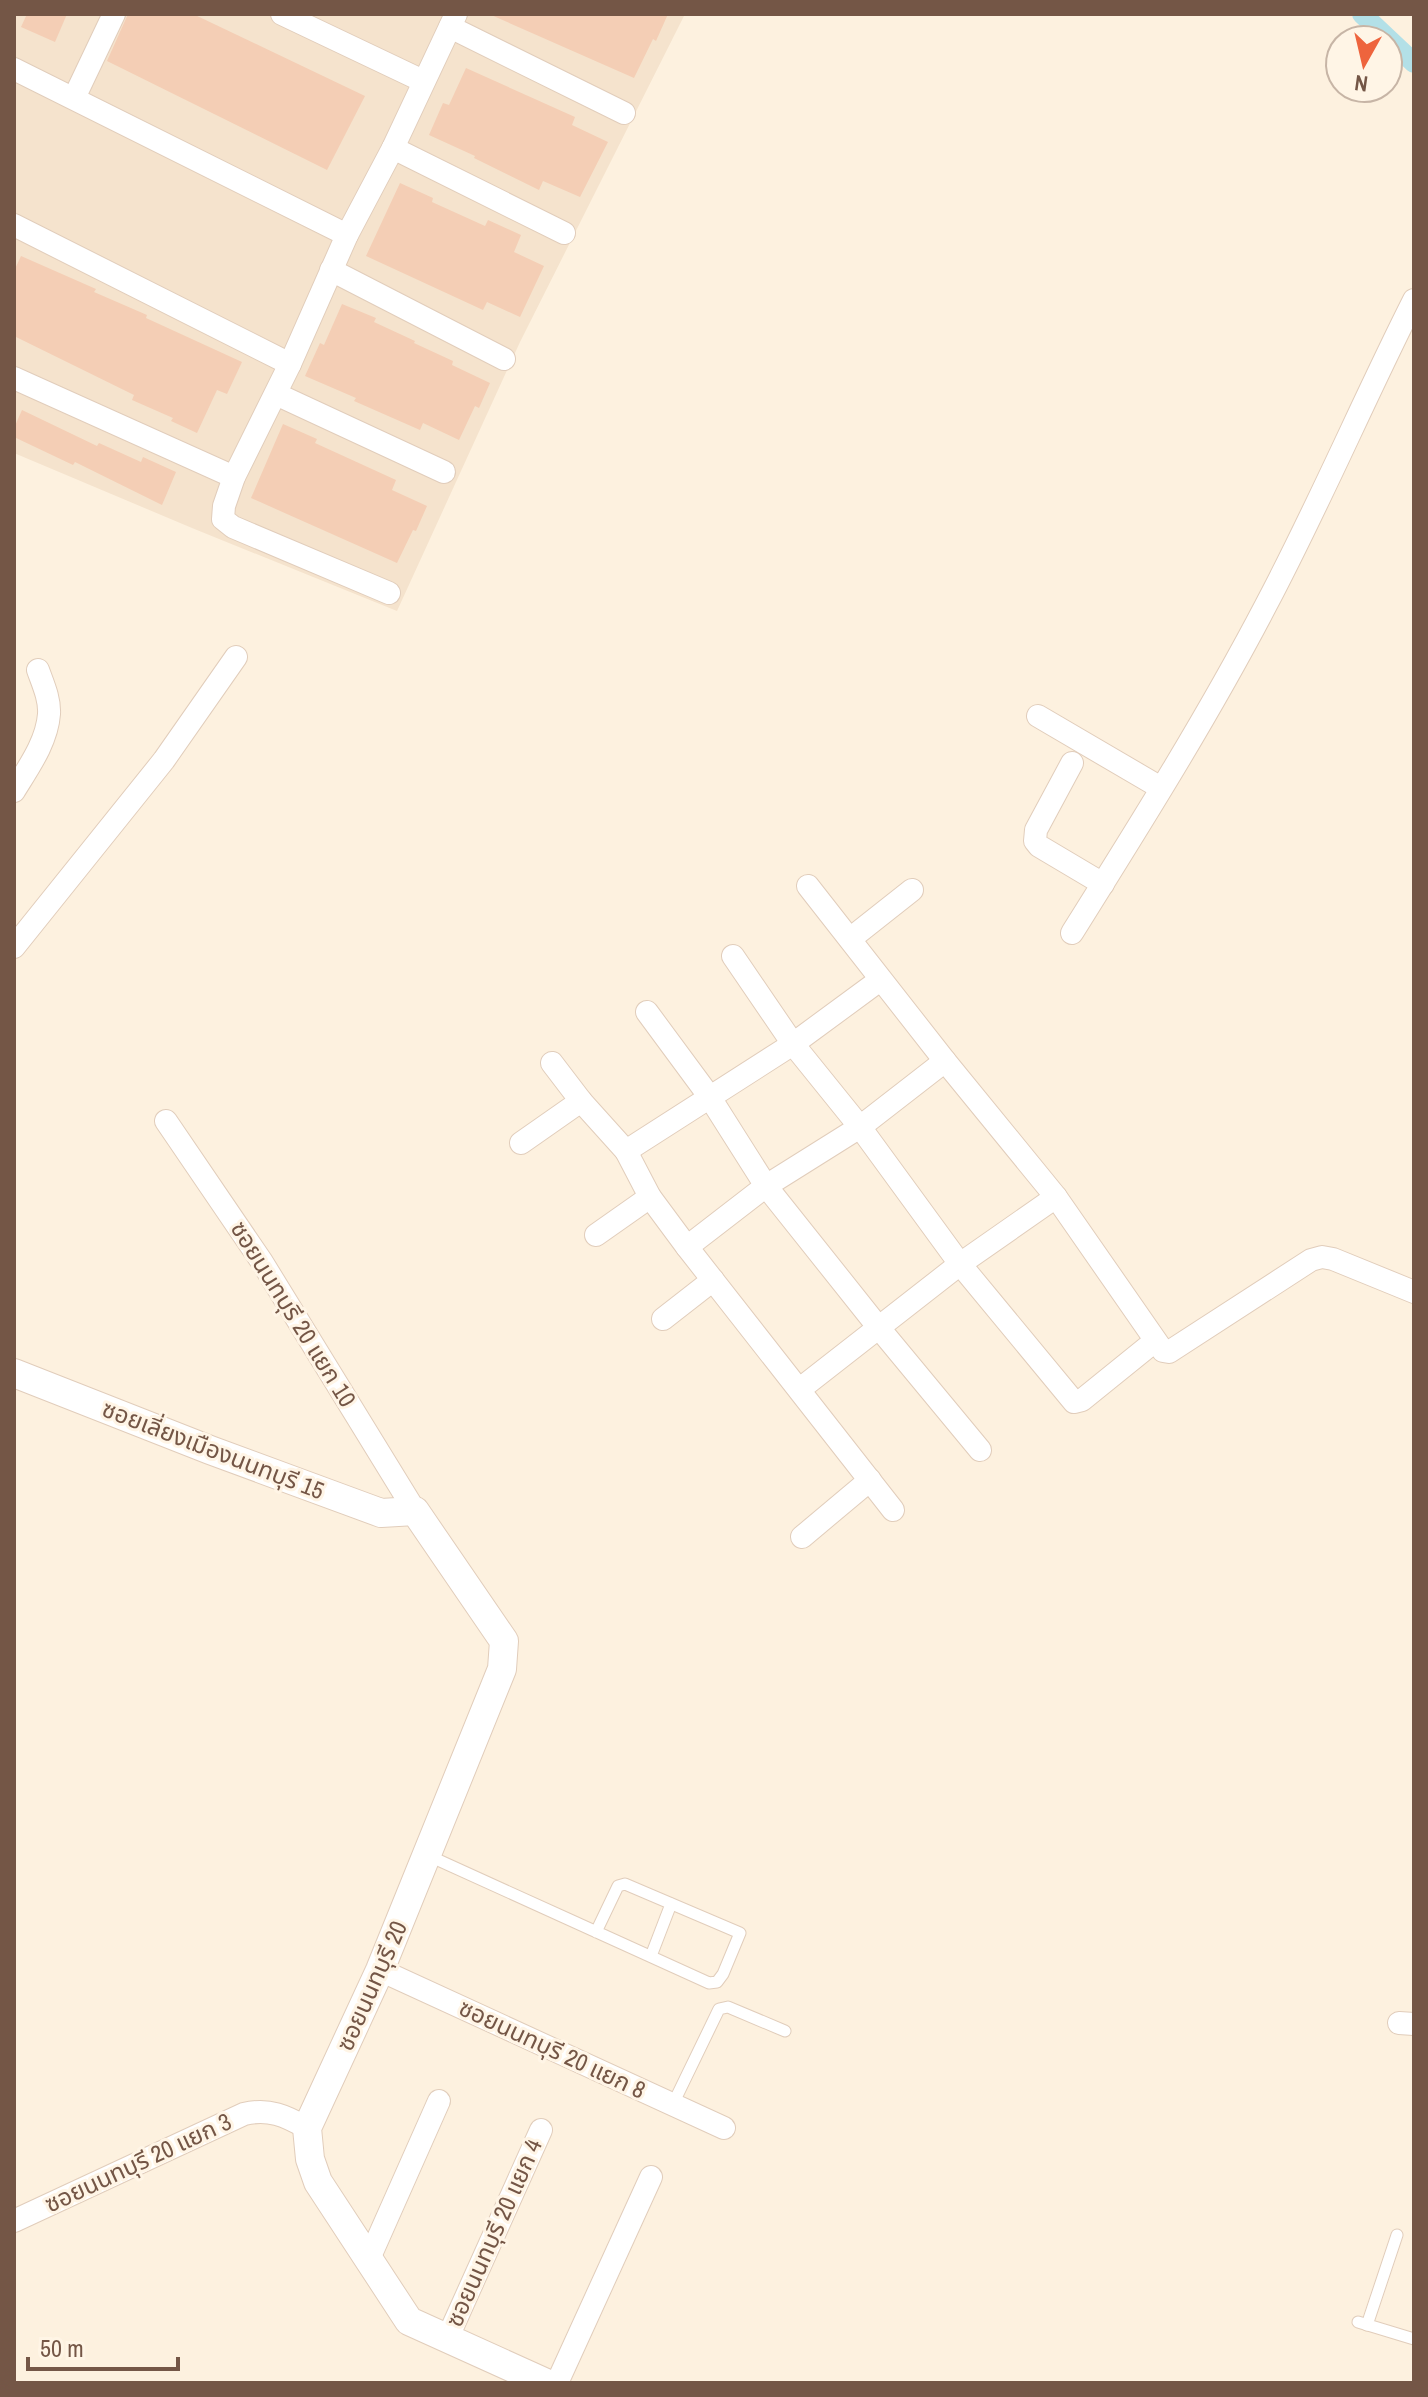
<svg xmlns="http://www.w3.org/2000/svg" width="1428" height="2397" font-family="'Archivo Narrow','Noto Sans Thai',sans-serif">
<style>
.residential{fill:#f5e3cd}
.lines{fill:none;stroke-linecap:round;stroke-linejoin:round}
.canal{stroke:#b3e0e7;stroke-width:20}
.building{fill:#f4ceb5}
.service-casing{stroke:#e1cdbb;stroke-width:13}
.minor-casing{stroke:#e1cdbb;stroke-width:24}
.tertiary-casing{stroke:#e1cdbb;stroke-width:30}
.service{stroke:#fff;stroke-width:11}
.minor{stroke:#fff;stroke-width:22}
.tertiary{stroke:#fff;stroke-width:28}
.labels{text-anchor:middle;stroke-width:6;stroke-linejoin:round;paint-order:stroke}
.street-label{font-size:24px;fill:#745646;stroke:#fff5e6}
</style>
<rect width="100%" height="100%" fill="#fdf1df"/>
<polygon class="residential" points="14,14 685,14 520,342 397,611 192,528 14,453"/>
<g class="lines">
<polyline class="canal" points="1362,14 1414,63"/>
</g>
<g class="building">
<polygon points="27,14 67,14 55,42 21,27"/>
<polygon points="128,14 193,14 365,96 327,170 107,61"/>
<polygon points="489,14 668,14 656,41 653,39 634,78"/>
<polygon points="466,68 575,117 572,125 608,142 580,197 543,181 539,190 474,158 475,156 429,135 443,103 449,105"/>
<polygon points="400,183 433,198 432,202 485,226 488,220 521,235 514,252 544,266 520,317 487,302 483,310 366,256"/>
<polygon points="21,256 96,289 94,292 147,315 146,318 242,362 227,394 217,390 197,433 171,421 173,418 132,400 134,395 14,336 14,271"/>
<polygon points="342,304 376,318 374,322 415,341 414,343 453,361 452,365 490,383 479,408 475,406 459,440 423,423 420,430 354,401 356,398 305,376 320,343 324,345"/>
<polygon points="22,410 97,446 99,443 141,462 143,457 176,472 162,505 75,462 73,465 14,437 14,428"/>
<polygon points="283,424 317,439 315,443 396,480 392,490 427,506 416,531 413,530 397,563 251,498"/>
</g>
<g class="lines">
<defs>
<g id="service">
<path d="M427 1855C521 1898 615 1940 709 1983L717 1982 723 1974 740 1933 625 1884 618 1886 596 1932"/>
<polyline points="651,1956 671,1904"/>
<polyline points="673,2104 719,2009 728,2007 785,2031"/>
<polyline points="1358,2322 1414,2339"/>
<polyline points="1367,2325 1397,2235"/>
</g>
<g id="minor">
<polyline points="282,14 423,81"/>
<polyline points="450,27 624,113"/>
<polyline points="14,69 347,235"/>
<polyline points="74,98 114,14"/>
<polyline points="393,148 564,233"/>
<polyline points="14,225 290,364"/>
<polyline points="331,270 504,359"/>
<polyline points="14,378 234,477"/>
<polyline points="276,394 444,472"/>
<polyline points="389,593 233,527 223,519 224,506 234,477 290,364 347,235 393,148 456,14"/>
<polyline points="1038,716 1161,788"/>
<polyline points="1072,763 1036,830 1035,841 1039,846 1103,884"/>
<path d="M14 791C28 768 47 742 49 714 50 699 43 684 38 670"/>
<polyline points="808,886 945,1061 1056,1197 1163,1351 1169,1352 1311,1260 1322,1257 1333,1259 1414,1292"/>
<path d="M1072 933C1139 826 1207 718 1266 605 1319 505 1363 401 1414 300"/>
<polyline points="850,939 912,890"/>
<polyline points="14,947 164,760 236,657"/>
<polyline points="733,956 793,1044 860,1127 960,1264 1074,1402 1082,1400 1155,1341"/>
<polyline points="647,1012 709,1096 766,1186 879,1328 980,1450"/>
<polyline points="552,1063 581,1101 626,1151 650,1197 687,1247 893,1510"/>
<polyline points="166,1121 262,1262 415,1511"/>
<polyline points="521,1143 581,1101"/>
<polyline points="626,1151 793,1044 880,980"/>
<polyline points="596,1235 650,1197"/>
<polyline points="687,1247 766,1186 860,1127 945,1061"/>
<polyline points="663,1319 713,1280"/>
<polyline points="800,1389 960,1264 1056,1197"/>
<polyline points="802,1537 870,1480"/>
<polyline points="380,1970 724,2128"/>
<polyline points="1399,2023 1414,2024"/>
<path d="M14 2221 244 2114C269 2108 286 2116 307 2128"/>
<polyline points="368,2261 439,2101"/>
<polyline points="448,2337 541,2130"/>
<polyline points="557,2383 651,2177"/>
</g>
<polyline id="tertiary" points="14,1373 210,1450 381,1513 415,1511 504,1641 502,1669 380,1970 307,2128 310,2159 318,2182 409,2321 546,2383"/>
</defs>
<use href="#service" class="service-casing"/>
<use href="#minor" class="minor-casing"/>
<use href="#tertiary" class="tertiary-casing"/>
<use href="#service" class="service"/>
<use href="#minor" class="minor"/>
<use href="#tertiary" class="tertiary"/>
</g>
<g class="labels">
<g class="street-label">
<text transform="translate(293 1314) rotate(58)" y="8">ซอยนนทบุรี 20 แยก 10</text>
<text transform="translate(213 1450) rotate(21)" y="8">ซอยเลี่ยงเมืองนนทบุรี 15</text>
<text transform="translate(372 1986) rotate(-66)" y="8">ซอยนนทบุรี 20</text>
<text transform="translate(552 2049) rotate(25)" y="8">ซอยนนทบุรี 20 แยก 8</text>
<text transform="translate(138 2163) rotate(-25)" y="8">ซอยนนทบุรี 20 แยก 3</text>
<text transform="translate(494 2233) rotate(-66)" y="8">ซอยนนทบุรี 20 แยก 4</text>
</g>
</g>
<rect width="1428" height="2397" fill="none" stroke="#745646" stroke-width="32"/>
<g transform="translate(1364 64) rotate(188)"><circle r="38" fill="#fff5e6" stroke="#c7b5a6" stroke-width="2"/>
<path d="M0-6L14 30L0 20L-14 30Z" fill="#ee643d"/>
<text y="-12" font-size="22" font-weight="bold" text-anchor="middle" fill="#745646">N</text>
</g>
<path d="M28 2357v12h150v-12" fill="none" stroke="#745646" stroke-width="4"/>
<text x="40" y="2357" font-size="24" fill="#745646" stroke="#fff5e6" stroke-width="6" paint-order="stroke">50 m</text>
</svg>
